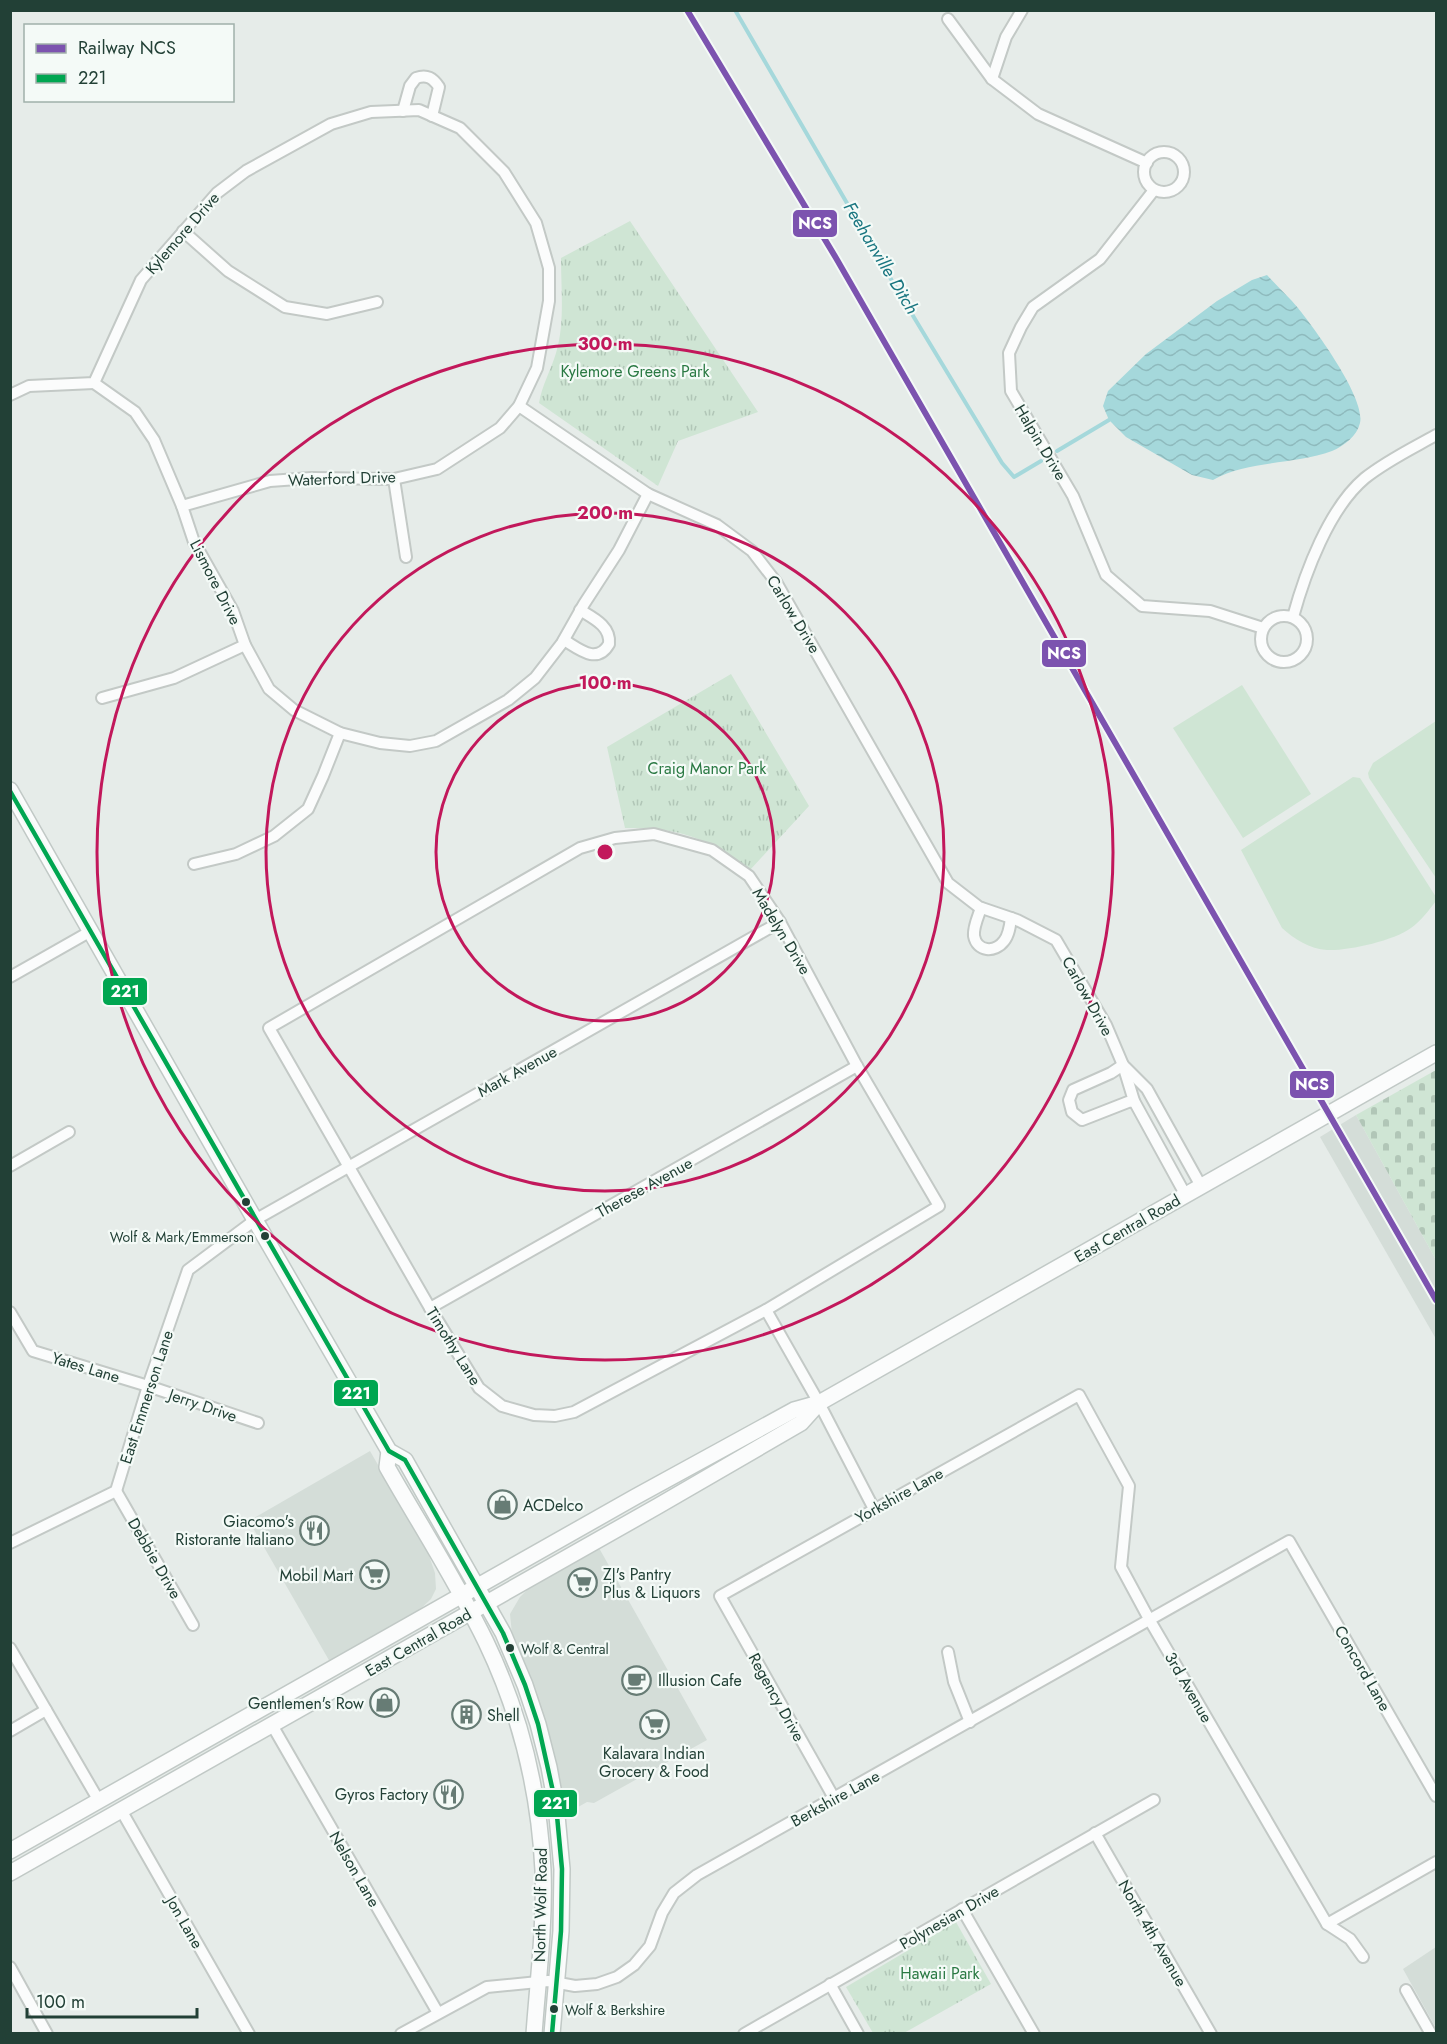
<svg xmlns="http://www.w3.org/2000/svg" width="1447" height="2044" font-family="Jost,sans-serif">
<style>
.built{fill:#d4ddd8}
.grass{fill:#cfe5d4}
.cemetery{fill:url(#cemetery-stones)}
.park{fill:url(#park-tufts)}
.water{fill:url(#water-waves)}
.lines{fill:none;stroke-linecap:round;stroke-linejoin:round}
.stream{stroke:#a5d8db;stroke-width:4}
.minor-casing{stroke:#c3c9c6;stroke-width:14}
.secondary-casing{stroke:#c1c9c6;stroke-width:18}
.minor{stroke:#fbfcfc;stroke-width:10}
.secondary{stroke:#fbfcfc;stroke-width:15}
.bus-1-casing{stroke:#f4faf7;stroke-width:9}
.bus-1{stroke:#00a651;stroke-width:4.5}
.rail-1-casing{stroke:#f4faf7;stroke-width:10}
.rail-1{stroke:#7c53af;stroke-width:6}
.ring{fill:none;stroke:#c2185b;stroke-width:3}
.bus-dot{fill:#224036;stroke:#f4faf7;stroke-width:2}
.labels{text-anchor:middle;stroke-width:4.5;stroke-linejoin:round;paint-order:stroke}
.bus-label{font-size:14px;fill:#224036;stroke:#f4faf7;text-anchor:start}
.street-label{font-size:16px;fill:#224036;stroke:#f4faf7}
.park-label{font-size:16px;fill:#2a7943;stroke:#f4faf7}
.poi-label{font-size:16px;fill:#224036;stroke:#f4faf7;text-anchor:start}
.water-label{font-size:18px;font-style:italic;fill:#197680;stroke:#f4faf7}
.centre{fill:#c2185b;stroke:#f4faf7;stroke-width:3}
.ring-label{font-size:18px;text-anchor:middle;font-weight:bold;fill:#c2185b;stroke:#f4faf7;stroke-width:4.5;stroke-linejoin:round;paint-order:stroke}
.line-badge{stroke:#f4faf7;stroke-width:2}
.badge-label{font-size:16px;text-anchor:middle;font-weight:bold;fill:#fff}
</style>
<defs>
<pattern id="cemetery-stones" width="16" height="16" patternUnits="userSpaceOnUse" patternTransform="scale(1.5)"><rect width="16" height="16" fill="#cfe5d4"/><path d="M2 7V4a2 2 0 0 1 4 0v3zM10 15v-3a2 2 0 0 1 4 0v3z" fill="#b1c6b7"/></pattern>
<pattern id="park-tufts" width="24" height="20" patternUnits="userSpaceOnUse" patternTransform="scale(1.5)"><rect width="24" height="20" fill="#cfe5d4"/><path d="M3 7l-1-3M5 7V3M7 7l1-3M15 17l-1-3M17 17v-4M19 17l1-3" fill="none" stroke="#b1c6b7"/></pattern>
<pattern id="water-waves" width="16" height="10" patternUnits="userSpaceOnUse" patternTransform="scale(1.5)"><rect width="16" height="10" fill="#a5d8db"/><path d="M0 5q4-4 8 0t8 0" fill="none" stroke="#8ebabd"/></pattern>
</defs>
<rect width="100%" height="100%" fill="#e6ece9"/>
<g class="built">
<polygon points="1356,1115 1436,1260 1436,1339 1320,1137"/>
<polygon points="370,1451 427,1550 435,1573 436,1589 431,1599 416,1613 330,1662 249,1521"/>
<polygon points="599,1548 707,1740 594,1803 587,1802 571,1811 566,1816 565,1823 560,1787 512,1634 510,1614 520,1597 528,1589"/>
<polygon points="1436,1947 1436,2028 1403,1969"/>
</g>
<g class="grass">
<polygon points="1242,685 1311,794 1243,838 1173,728"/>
<polygon points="1436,721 1436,878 1369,778 1368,773 1373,763"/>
<path d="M1353 777 1360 778 1436 897V901C1429 910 1421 921 1411 928 1393 941 1348 951 1327 950 1310 949 1294 939 1282 928L1241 850Z"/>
</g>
<polygon class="cemetery" points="1436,1070 1436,1260 1356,1115"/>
<g class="park">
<path d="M630 221 758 412 678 441 658 486 539 403C542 385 551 370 556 353 565 323 561 290 561 258Z"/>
<path d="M731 674 809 806 750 870C707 837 680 828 625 828L607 747Z"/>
<polygon points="956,1922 991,1984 904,2033 873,2033 846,1987"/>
</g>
<path class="water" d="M1267 275C1277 286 1289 297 1298 308 1314 328 1366 398 1360 423 1357 436 1344 446 1332 451 1294 465 1248 460 1213 480L1192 475 1126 437 1109 420 1103 406 1108 391 1146 354 1217 301 1252 280Z"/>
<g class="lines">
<g class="stream">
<polyline points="735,10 895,286 1002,463 1014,477 1041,461"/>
<polyline points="1057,451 1109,420"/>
</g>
<defs>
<g id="minor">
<polyline points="948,19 992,79 1038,114 1147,163"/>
<polyline points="992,79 1006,37 1022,10"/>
<path d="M403 111 410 86 416 78C427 74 433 78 439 87L432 116"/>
<circle cx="1164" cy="172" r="20"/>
<polyline points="1154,190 1100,259 1033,307 1021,327 1009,353 1011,391 1073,496 1106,575 1142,606 1210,611 1263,628"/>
<polyline points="183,231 228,271 285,307 327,314 377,302"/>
<polyline points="94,383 135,412 154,440 182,506 194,542 233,611 245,645 269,689 294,710 340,733 380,743 410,746 436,741 508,700 535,678 562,643 584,604 619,550 648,494"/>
<polyline points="10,395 29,386 94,383 141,280 217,193 246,171 331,124 371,112 419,110 460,128 504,172 536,223 549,268 549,301 537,368 519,406 500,428 437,469 394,479 311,478 270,481 182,506"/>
<polyline points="519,406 648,494 717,525 752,551 776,582 948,883 979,907 1017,920 1056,940 1106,1025 1123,1065 1134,1101 1185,1194"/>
<polyline points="394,479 406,557"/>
<circle cx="1284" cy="639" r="23"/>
<path d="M1293 617C1305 573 1329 508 1365 478 1386 461 1413 448 1436 435"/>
<path d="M564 640C579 649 597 665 609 644 611 626 593 618 580 610"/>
<polyline points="102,698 174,678 245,645"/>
<polygon points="654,834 712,850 749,876 780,922 857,1066 939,1206 766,1310 574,1412 555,1416 534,1415 502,1406 479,1388 430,1308 269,1028 580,848 615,838"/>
<polyline points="194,864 236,854 274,836 308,809 323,776 340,733"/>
<path d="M981 908C978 917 973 927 974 936 977 952 995 953 1004 941 1009 935 1010 926 1011 918"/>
<polyline points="10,977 91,931"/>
<polyline points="1123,1065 1111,1073 1073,1090 1069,1100 1072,1112 1082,1120 1128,1102 1134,1101"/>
<polyline points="1125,1067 1147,1089 1201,1186"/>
<polyline points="10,1166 69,1132"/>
<polyline points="430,1308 857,1066"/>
<polyline points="766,1310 819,1403 874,1509"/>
<polyline points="10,1312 33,1351 148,1386 258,1423"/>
<polyline points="116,1491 193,1625"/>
<polyline points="10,1543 116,1491 148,1386 188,1270 255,1220 780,922"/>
<polyline points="10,1648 99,1801"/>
<polyline points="948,1652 954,1682 970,1722"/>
<polyline points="272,1725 438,2013"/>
<polyline points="10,1731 46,1710"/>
<polyline points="834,1798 720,1596 1079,1395 1129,1486 1121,1567 1149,1619 1327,1924 1350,1939 1363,1957"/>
<polyline points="121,1810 249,2034"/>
<polyline points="1095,1833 1211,2034"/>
<polyline points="962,1909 1034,2034"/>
<polyline points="1327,1924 1436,1862"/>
<polyline points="10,1967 47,2034"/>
<polyline points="830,1984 858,2034"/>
<polyline points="1406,1990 1431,2034"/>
<polyline points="401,2034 487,1987 548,1981 575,1986 597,1984 617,1977 634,1965 650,1946 662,1913 674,1893 697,1875 1289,1541 1436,1796"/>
<polyline points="744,2034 1154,1800"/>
</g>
<g id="secondary">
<polyline points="10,790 255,1220 389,1451 405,1460 503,1633 525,1685 538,1724 549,1767 556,1805 562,1869 561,1931 552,2034"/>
<path d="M389 1451 387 1467C420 1525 457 1582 486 1642 520 1713 539 1791 543 1870 545 1925 538 1979 534 2034"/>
<polyline points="10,1851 635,1497 794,1410 819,1403 1436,1053"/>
<polyline points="10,1873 658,1506 801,1423 819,1403"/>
</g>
</defs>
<use href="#minor" class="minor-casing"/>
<use href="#secondary" class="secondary-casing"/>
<use href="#minor" class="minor"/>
<use href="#secondary" class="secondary"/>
<defs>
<polyline id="bus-1" points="10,791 389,1451 405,1460 503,1633 525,1685 538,1724 556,1805 562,1869 561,1931 552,2034"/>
</defs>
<use href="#bus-1" class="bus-1-casing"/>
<use href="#bus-1" class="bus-1"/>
<defs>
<polyline id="rail-1" points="687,10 836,258 1436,1300"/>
</defs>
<use href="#rail-1" class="rail-1-casing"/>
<use href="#rail-1" class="rail-1"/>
</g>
<g class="ring">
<circle cx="605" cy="852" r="169"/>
<circle cx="605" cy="852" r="339"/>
<circle cx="605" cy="852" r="508"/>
</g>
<defs>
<symbol id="shop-ring" viewBox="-11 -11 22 22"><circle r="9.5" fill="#f4faf7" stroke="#677c75" stroke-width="1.5"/><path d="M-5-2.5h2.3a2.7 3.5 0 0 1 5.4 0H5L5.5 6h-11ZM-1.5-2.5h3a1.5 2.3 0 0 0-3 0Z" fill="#677c75"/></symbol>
<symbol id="restaurant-ring" viewBox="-11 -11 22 22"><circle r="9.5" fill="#f4faf7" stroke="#677c75" stroke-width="1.5"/><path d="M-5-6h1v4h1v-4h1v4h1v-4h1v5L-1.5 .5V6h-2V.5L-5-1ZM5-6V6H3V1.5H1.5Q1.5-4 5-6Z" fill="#677c75"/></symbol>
<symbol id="supermarket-ring" viewBox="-11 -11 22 22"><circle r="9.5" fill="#f4faf7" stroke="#677c75" stroke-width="1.5"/><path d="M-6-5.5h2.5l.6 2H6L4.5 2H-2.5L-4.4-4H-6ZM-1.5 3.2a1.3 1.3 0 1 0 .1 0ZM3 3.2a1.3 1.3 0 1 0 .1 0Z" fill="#677c75"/></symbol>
<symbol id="cafe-ring" viewBox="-11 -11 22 22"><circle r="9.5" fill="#f4faf7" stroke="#677c75" stroke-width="1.5"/><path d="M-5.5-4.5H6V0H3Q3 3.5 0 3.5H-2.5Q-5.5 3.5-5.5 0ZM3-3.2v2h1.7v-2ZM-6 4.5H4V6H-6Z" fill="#677c75"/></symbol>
<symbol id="building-ring" viewBox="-11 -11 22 22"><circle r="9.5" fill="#f4faf7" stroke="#677c75" stroke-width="1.5"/><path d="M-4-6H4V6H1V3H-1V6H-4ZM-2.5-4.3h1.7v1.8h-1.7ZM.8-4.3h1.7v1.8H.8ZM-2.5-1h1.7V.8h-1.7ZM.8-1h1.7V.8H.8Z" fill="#677c75"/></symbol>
</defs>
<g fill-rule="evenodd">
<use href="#shop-ring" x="486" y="1488" width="33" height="33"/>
<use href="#restaurant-ring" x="298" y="1514" width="33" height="33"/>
<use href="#supermarket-ring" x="358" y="1558" width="33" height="33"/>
<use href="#supermarket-ring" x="566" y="1566" width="33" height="33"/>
<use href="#cafe-ring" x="620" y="1664" width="33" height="33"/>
<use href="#shop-ring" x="368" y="1686" width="33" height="33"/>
<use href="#building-ring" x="450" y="1698" width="33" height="33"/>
<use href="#supermarket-ring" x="638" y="1708" width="33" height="33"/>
<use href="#restaurant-ring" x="432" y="1778" width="33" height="33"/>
</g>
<g class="bus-dot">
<circle cx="246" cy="1202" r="5"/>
<circle cx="265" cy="1236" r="5"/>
<circle cx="510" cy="1648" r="5"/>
<circle cx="554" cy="2009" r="5"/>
</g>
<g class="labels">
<g class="bus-label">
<text x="254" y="1242" text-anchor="end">Wolf &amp; Mark/Emmerson</text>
<text x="521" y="1654">Wolf &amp; Central</text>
<text x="565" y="2015">Wolf &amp; Berkshire</text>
</g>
<g class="street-label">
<text transform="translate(182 233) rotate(-49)" y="6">Kylemore Drive</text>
<text transform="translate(1041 442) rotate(59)" y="6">Halpin Drive</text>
<text transform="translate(342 478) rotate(-2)" y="6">Waterford Drive</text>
<text transform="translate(216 582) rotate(63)" y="6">Lismore Drive</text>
<text transform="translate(794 614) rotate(59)" y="6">Carlow Drive</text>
<text transform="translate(782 931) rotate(59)" y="6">Madelyn Drive</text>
<text transform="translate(1088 996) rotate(61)" y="6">Carlow Drive</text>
<text transform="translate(517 1071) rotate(-29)" y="6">Mark Avenue</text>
<text transform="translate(644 1187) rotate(-29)" y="6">Therese Avenue</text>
<text transform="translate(1127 1228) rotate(-30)" y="6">East Central Road</text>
<text transform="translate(454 1346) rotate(58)" y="6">Timothy Lane</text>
<text transform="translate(86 1367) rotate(17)" y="6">Yates Lane</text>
<text transform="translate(146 1397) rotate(-72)" y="6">East Emmerson Lane</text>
<text transform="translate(203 1405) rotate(19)" y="6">Jerry Drive</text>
<text transform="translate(899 1495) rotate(-29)" y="6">Yorkshire Lane</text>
<text transform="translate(155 1558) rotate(60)" y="6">Debbie Drive</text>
<text transform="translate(418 1642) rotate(-30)" y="6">East Central Road</text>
<text transform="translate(1363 1668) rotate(60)" y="6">Concord Lane</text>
<text transform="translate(1189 1687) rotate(60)" y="6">3rd Avenue</text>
<text transform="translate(777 1697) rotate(61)" y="6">Regency Drive</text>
<text transform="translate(835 1798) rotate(-29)" y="6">Berkshire Lane</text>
<text transform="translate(355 1869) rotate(60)" y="6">Nelson Lane</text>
<text transform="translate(540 1905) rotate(-89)" y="6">North Wolf Road</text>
<text transform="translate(949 1917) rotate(-30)" y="6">Polynesian Drive</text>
<text transform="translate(185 1922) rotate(60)" y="6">Jon Lane</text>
<text transform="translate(1153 1933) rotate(60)" y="6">North 4th Avenue</text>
</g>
<g class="park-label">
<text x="635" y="377">Kylemore Greens Park</text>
<text x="707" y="774">Craig Manor Park</text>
<text x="940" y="1979">Hawaii Park</text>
</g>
<g class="poi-label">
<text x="523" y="1511">ACDelco</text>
<text x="294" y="1527" text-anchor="end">Giacomo's<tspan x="294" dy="18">Ristorante Italiano</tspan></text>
<text x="603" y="1580">ZJ's Pantry<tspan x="603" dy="18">Plus &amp; Liquors</tspan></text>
<text x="353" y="1581" text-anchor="end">Mobil Mart</text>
<text x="658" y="1686">Illusion Cafe</text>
<text x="364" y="1709" text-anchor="end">Gentlemen's Row</text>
<text x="487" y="1721">Shell</text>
<text x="654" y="1759" text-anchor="middle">Kalavara Indian<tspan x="654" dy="18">Grocery &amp; Food</tspan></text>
<text x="428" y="1800" text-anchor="end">Gyros Factory</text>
</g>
<g class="water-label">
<text transform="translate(881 258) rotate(59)" y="6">Feehanville Ditch</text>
</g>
</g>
<circle cx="605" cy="852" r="9" class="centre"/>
<g class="ring-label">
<text x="605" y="350">300 m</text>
<text x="605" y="519">200 m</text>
<text x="605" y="689">100 m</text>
</g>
<g class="line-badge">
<rect x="792" y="209" width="46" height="29" rx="6" fill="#7c53af"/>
<rect x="1041" y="639" width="46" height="29" rx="6" fill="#7c53af"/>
<rect x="102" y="977" width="46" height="29" rx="6" fill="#00a651"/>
<rect x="1289" y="1070" width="46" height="29" rx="6" fill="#7c53af"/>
<rect x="333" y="1379" width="46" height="28" rx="6" fill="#00a651"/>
<rect x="533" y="1789" width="45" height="29" rx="6" fill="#00a651"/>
</g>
<g class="badge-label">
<text x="815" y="229">NCS</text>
<text x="1064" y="659">NCS</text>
<text x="125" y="997">221</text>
<text x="1312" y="1090">NCS</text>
<text x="356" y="1399">221</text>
<text x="556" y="1809">221</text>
</g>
<rect width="1447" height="2044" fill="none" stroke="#224036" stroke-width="24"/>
<rect x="24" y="24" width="210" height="78" fill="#f4faf7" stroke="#a0b0aa" stroke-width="1.5"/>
<rect x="36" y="44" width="30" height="9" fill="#7c53af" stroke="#a0b0aa" stroke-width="1.5"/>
<text x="78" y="54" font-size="18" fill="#224036">Railway NCS</text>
<rect x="36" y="74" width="30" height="9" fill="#00a651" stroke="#a0b0aa" stroke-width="1.5"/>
<text x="78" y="84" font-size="18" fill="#224036">221</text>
<path d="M27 2008v9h170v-9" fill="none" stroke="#224036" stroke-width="3"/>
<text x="36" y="2008" font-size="18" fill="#224036" stroke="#f4faf7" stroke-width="4.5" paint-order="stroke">100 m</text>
</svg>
